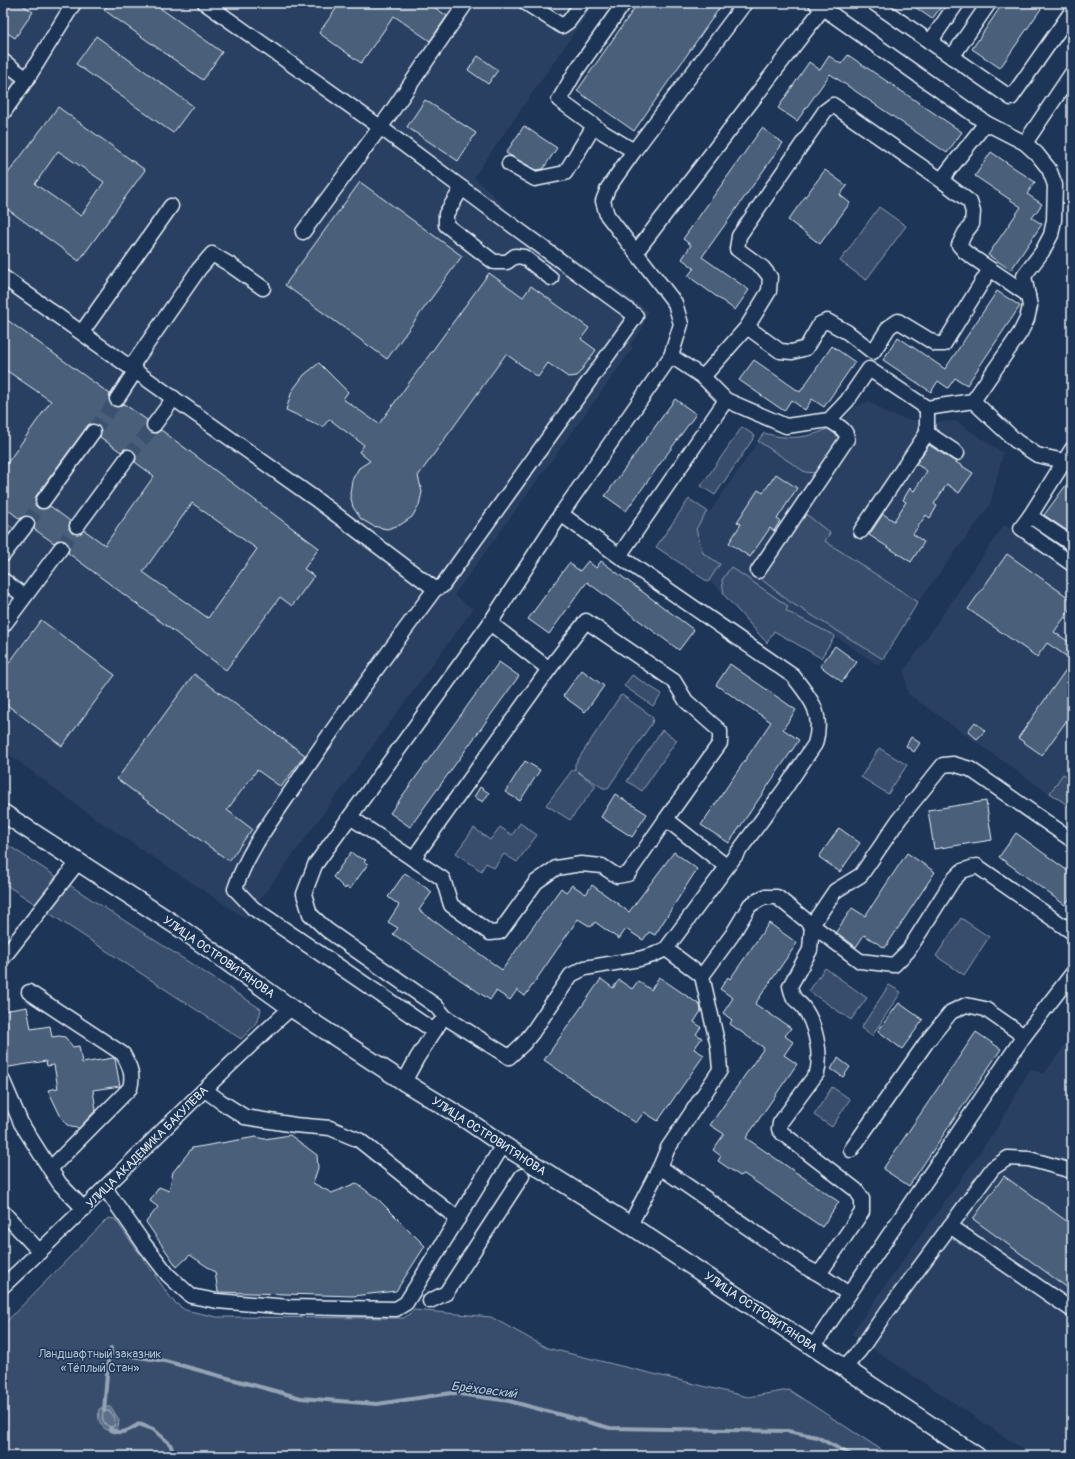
<svg xmlns="http://www.w3.org/2000/svg" width="1075" height="1459" font-family="Pangolin,sans-serif">
<style>
.built{fill:#2a4162}
.green{fill:#374d6c;stroke:#909fb2}
.water{fill:#5d7089;stroke:#95a4b5}
.lines{fill:none;stroke-linecap:round;stroke-linejoin:round}
.shore{stroke:#b0bdcc;stroke-width:1}
.stream{stroke:#95a4b5;stroke-width:4}
.building{fill:#495e7a;stroke:#e8f1f8;fill-rule:evenodd}
.minor-tunnel{stroke:#3b516f;stroke-width:14;stroke-dasharray:14 7;stroke-linecap:butt}
.minor-casing{stroke:#e8f1f8;stroke-width:17}
.major-casing{stroke:#e8f1f8;stroke-width:20}
.minor{stroke:#1d3557;stroke-width:14}
.major{stroke:#1d3557;stroke-width:17}
.labels{text-anchor:middle;stroke-width:3;stroke-linejoin:round;paint-order:stroke}
.street-label{font-size:12px;fill:#e8f1f8;stroke:#1d3557}
.park-label{font-size:12px;fill:#b3c0ce;stroke:#1d3557}
.water-label{font-size:13px;font-style:italic;fill:#b7c4d1;stroke:#1d3557}
</style>
<rect width="100%" height="100%" fill="#1d3557"/>
<filter id="ink" filterUnits="userSpaceOnUse"><feTurbulence type="fractalNoise" baseFrequency=".025" numOctaves="2"/><feDisplacementMap in="SourceGraphic" scale="8" xChannelSelector="R" yChannelSelector="G"/><feConvolveMatrix kernelMatrix="1 2 1 2 8 2 1 2 1" color-interpolation-filters="sRGB"/></filter>
<g filter="url(#ink)">
<g class="built">
<polygon points="3,3 595,3 474,177 511,213 648,311 642,329 630,345 633,348 454,595 473,609 246,919 96,819 3,750 3,105 18,84 3,73"/>
<polygon points="869,401 888,414 907,419 927,422 956,421 1003,453 990,505 918,602 878,665 835,636 821,658 774,631 767,643 716,586 656,547 689,499 710,512 764,433 780,437 792,438 809,436 831,427 836,430 854,407"/>
<polygon points="1004,525 1033,544 1040,534 1072,555 1072,810 908,694 904,671"/>
<polygon points="1072,1035 1072,1456 1033,1456 851,1334 997,1128 1030,1069 1044,1074"/>
</g>
<g class="green">
<polygon points="3,73 18,84 3,105"/>
<polygon points="879,207 906,226 866,280 840,261"/>
<polygon points="742,427 755,436 715,495 701,486"/>
<path d="M831 427 839 432 841 438 819 471 816 473 805 472 758 441 764 433C787 440 809 439 831 427Z"/>
<polygon points="689,499 707,511 696,529 703,553 720,564 708,582 656,547"/>
<polygon points="806,514 830,533 825,541 918,602 883,659 790,602 761,579"/>
<polygon points="3,521 14,529 3,542"/>
<polygon points="731,567 788,606 786,611 835,636 821,658 774,631 767,643 724,595 722,580"/>
<polygon points="632,675 662,694 653,706 624,686"/>
<polygon points="622,695 649,714 653,718 652,723 608,788 603,788 577,771 596,786 570,820 546,805 573,769 575,770 575,764 620,696"/>
<polygon points="662,730 677,740 642,791 627,781"/>
<polygon points="879,748 907,765 888,794 861,777"/>
<polygon points="1063,774 1072,780 1072,808 1050,793"/>
<polygon points="520,823 537,835 517,862 504,854 494,868 486,863 481,871 456,853 474,828 490,840 500,827 512,835"/>
<path d="M3 842 261 1009C259 1023 250 1030 241 1039L3 883Z"/>
<polygon points="961,918 989,937 964,975 936,956"/>
<polygon points="825,968 867,998 851,1020 809,991"/>
<polygon points="889,985 901,992 872,1036 861,1028"/>
<polygon points="832,1087 850,1099 832,1127 814,1115"/>
<polygon points="108,1218 115,1219 173,1301 185,1310 217,1317 404,1318 414,1310 491,1317 547,1348 748,1397 789,1390 891,1456 3,1456 3,1325"/>
</g>
<path class="water" d="M103 1407H111L119 1420 118 1427 114 1432C101 1430 97 1421 99 1409Z"/>
<g class="lines">
<path class="shore" d="M104 1411H110C113 1416 117 1422 113 1427 104 1427 100 1418 104 1411Z"/>
<g class="stream">
<polyline points="110,1353 165,1361 301,1398 377,1404 452,1393 509,1401 610,1428 788,1431 817,1437 853,1456"/>
<polyline points="104,1411 108,1362 111,1348"/>
<path d="M110 1429C120 1436 130 1430 139 1424L153 1429 170 1444 175 1456"/>
</g>
</g>
<g class="building">
<polygon points="3,3 20,3 33,12 15,38 3,30"/>
<polygon points="109,3 153,3 222,52 203,80 104,10"/>
<polygon points="340,3 428,3 447,16 430,41 394,16 361,63 319,33"/>
<polygon points="638,3 723,3 634,131 577,91"/>
<polygon points="909,3 944,3 932,19"/>
<polygon points="1003,3 1045,3 1000,68 972,49"/>
<polygon points="96,36 193,106 173,133 76,64"/>
<polygon points="848,55 962,132 947,153 830,74 797,121 778,108 809,62 820,70 829,56 841,64"/>
<polygon points="478,56 498,70 488,84 468,70"/>
<polygon points="425,100 476,133 458,161 407,127"/>
<path d="M58 107 145 170 79 261 3 206V180ZM58 151 104 182 81 216 35 184Z"/>
<polygon points="524,126 557,148 543,169 536,170 506,153"/>
<polygon points="762,128 783,143 702,257 749,290 735,310 688,276 694,268 682,259 691,245 683,239"/>
<polygon points="991,152 1035,182 1027,194 1042,204 1032,218 1042,224 1011,270 988,255 1021,207 975,176"/>
<polygon points="825,170 847,186 840,195 850,203 820,244 788,220"/>
<polygon points="360,182 462,256 387,359 285,285"/>
<polygon points="489,273 523,297 531,286 589,328 581,339 596,350 577,376 568,377 548,363 538,377 506,354 418,476 422,492 419,505 412,517 400,525 387,529 373,526 361,519 353,507 350,494 352,480 359,468 370,461 359,452 364,445 329,419 323,427 286,410 292,391 304,375 319,363 348,392 343,399 379,424"/>
<polygon points="997,291 1020,306 967,385 955,378 948,388 938,381 931,392 883,360 898,337 945,369"/>
<path d="M3 317 110 394 109 399 112 406 117 407 121 406 124 404 147 420 146 428 149 432 157 433 161 430 319 548 304 569 314 576 292 606 280 597 226 670 68 553 69 549V545L66 541 58 540 54 543 34 529 35 521 32 517 24 516 20 519 3 506V469L51 401 3 368ZM89 424H94L98 425 101 432 100 437 121 452 124 449H129L133 450 136 458 135 462 154 476 105 545 84 530 80 534 72 533 69 529V525L70 521 50 506 46 509 38 508 35 505V501L36 496ZM192 503 257 549 208 618 143 572Z"/>
<polygon points="832,346 855,362 824,407 812,399 805,410 791,400 784,411 739,380 754,360 800,392"/>
<polygon points="675,399 696,414 626,511 605,496"/>
<polygon points="929,445 973,473 959,493 947,484 934,504 937,506 930,518 926,515 913,534 924,542 911,562 869,535 883,514 894,521 906,502 903,500 910,488 914,491 927,471 916,464"/>
<polygon points="776,474 797,488 777,519 780,521 774,531 770,528 750,557 729,543 741,524 737,522 758,490 763,493"/>
<polygon points="1072,477 1072,534 1044,515"/>
<polygon points="1007,554 1072,600 1072,607 1054,632 1072,644 1072,660 1047,643 1037,657 968,609"/>
<polygon points="588,561 596,568 601,561 694,630 679,650 587,582 549,634 528,619 569,563 580,571"/>
<polygon points="41,620 115,675 62,746 3,702 3,671"/>
<polygon points="835,646 857,662 842,682 820,666"/>
<polygon points="1072,661 1072,713 1042,755 1018,738"/>
<polygon points="499,662 519,676 410,827 390,813"/>
<polygon points="730,664 796,710 783,729 799,740 729,843 701,825 771,722 716,685"/>
<polygon points="582,670 604,686 585,712 563,696"/>
<polygon points="194,674 305,755 281,787 257,770 227,810 252,829 229,861 117,779"/>
<polygon points="975,722 985,731 977,739 968,731"/>
<polygon points="911,737 920,743 914,752 906,746"/>
<polygon points="525,761 540,770 520,801 505,792"/>
<polygon points="480,787 489,793 483,802 474,797"/>
<polygon points="615,794 647,814 632,837 601,817"/>
<polygon points="986,801 992,840 934,849 928,810"/>
<polygon points="839,828 860,843 840,872 819,857"/>
<polygon points="1016,833 1072,874 1072,895 1065,905 999,857"/>
<polygon points="351,852 356,856 366,860 364,862 368,864 350,889 346,887 345,889 333,877"/>
<polygon points="674,852 697,869 655,935 649,932 643,940 626,929 619,939 595,922 591,927 578,919 525,996 517,990 510,1000 496,991 490,1000 393,934 398,928 388,922 399,905 388,897 405,873 432,892 419,910 502,970 561,888 566,892 572,885 586,894 592,885 629,912"/>
<polygon points="907,853 935,872 885,948 864,935 856,947 836,932 852,908 865,916"/>
<polygon points="769,923 797,943 755,1004 791,1028 785,1036 793,1042 784,1055 797,1064 746,1138 839,1202 822,1227 744,1174 740,1176 718,1161 721,1156 713,1150 724,1134 710,1125 764,1048 730,1024 732,1020 723,1013 733,998 720,989 728,977 730,979"/>
<polygon points="659,977 700,1005 701,1011 694,1022 701,1027 696,1034 702,1038 694,1049 704,1055 658,1121 644,1112 636,1123 544,1060 601,979 613,988 619,980 632,989 638,981 651,990"/>
<polygon points="899,1003 923,1020 902,1049 878,1031"/>
<polygon points="27,1007 31,1029 50,1026 52,1037 59,1036 65,1037 73,1047 79,1046 82,1063 113,1058 115,1059 120,1086 93,1090 96,1110 79,1128 71,1127 66,1124 61,1117 48,1090 58,1088 54,1065 47,1066 46,1061 3,1068 3,1011"/>
<polygon points="976,1032 1001,1049 909,1186 883,1169"/>
<polygon points="838,1058 850,1067 843,1077 831,1069"/>
<polygon points="290,1135 317,1155 318,1168 313,1183 332,1193 356,1183 379,1200 425,1246 396,1291 353,1296 218,1292 215,1272 190,1255 177,1267 146,1222 158,1207 150,1201 159,1187 169,1191 173,1172 192,1148 256,1137 264,1139"/>
<polygon points="1004,1176 1072,1225 1072,1291 973,1219"/>
</g>
<g class="lines">
<g class="minor-tunnel">
<polyline points="93,432 117,399"/>
<polyline points="128,457 154,425"/>
<polyline points="27,524 43,501"/>
<polyline points="61,548 77,526"/>
</g>
<defs>
<g id="minor">
<polyline points="526,3 562,26 569,21 582,3"/>
<polyline points="624,3 576,71 559,100 604,133 634,151"/>
<polyline points="816,3 986,123 1025,143"/>
<polyline points="874,3 1011,98 1072,11"/>
<polyline points="930,42 957,3"/>
<polyline points="952,57 989,3"/>
<polyline points="3,61 27,79 74,3"/>
<polyline points="3,113 27,79"/>
<polyline points="509,164 535,179 565,173 594,126"/>
<polyline points="462,188 446,214 446,225 494,262 507,262 515,256 524,257 551,278"/>
<polyline points="303,232 390,114 466,3"/>
<polyline points="636,252 823,8"/>
<polyline points="990,269 1028,295"/>
<polyline points="3,277 314,498 435,589 442,586 636,316 509,223 380,127 205,3"/>
<polyline points="747,327 780,351 792,352 806,348 820,324 827,321 847,332 873,352 889,327 898,321 936,344 944,344 990,269 965,252 959,245 965,233 972,224 973,212 970,202 941,180"/>
<polyline points="82,332 171,206"/>
<polyline points="671,356 703,377 726,400 786,426 829,420 847,401 869,369 927,408 973,401"/>
<polyline points="131,367 199,269 212,254 229,264 263,288"/>
<polyline points="703,377 747,327 769,291 770,277 763,268 737,249 739,236 825,111 833,105 941,180 986,123"/>
<polyline points="117,399 136,370"/>
<polyline points="927,408 927,433"/>
<polyline points="154,425 174,398"/>
<polyline points="1072,449 1030,516 1072,544"/>
<polyline points="1064,461 1037,455 1016,441 973,401 1020,333 1027,319 1030,306 1024,276 1042,252 1051,235 1054,220 1055,185 1049,169 1037,154 1025,143 1072,73"/>
<polyline points="43,501 93,432"/>
<path d="M561 514 619 556 793 676C811 699 824 713 815 744L784 790 666 949 653 955 639 959 585 968 571 975 532 1033 523 1044 509 1057 445 1017 436 1006 327 930 310 914 304 894 315 865 490 623 561 514 671 356 681 324 675 303 607 215 603 201 608 188 634 151 745 3"/>
<polyline points="1030,516 1021,528 1072,564"/>
<polyline points="77,526 128,457"/>
<polyline points="861,531 927,433 957,453"/>
<polyline points="3,555 27,524"/>
<polyline points="619,556 726,400"/>
<path d="M758 571 847 439C847 429 836 425 829 420"/>
<polyline points="3,580 24,596"/>
<polyline points="490,623 549,669"/>
<polyline points="3,626 61,548"/>
<polyline points="350,817 413,859"/>
<polyline points="666,819 628,874 617,876 602,866 581,864 556,868 536,882 500,932 490,933 451,905 443,879 413,859 549,669 586,621 674,681 686,701 720,731 720,743 666,819 726,866"/>
<polyline points="1072,840 970,769 953,764 943,765 900,818 861,875 835,891 812,925 860,961 894,965 908,951 953,880 962,871 977,866 1072,932"/>
<polyline points="666,949 702,976"/>
<polyline points="3,958 78,862"/>
<path d="M29 992 123 1054C129 1065 134 1074 130 1088L50 1169"/>
<path d="M434 1031 253 908 235 889C247 852 272 819 294 787 339 719 387 654 435 589"/>
<polyline points="3,1081 21,1123 50,1169 60,1184 84,1209"/>
<polyline points="404,1082 417,1058 439,1024"/>
<polyline points="205,1090 220,1101 245,1117 295,1125 330,1128 359,1140 458,1219"/>
<polyline points="851,1150 926,1043 951,1012 966,1005 985,1009 1024,1036"/>
<path d="M660 1167 668 1148 720 1070 718 1046 702 976 732 935 750 905 764 897H777L812 925 810 950 790 986C791 990 792 995 794 998 796 1001 800 1003 803 1007 815 1022 822 1054 817 1073L780 1123 779 1129 782 1133 856 1190 862 1199V1212L819 1274"/>
<polyline points="105,1188 144,1244 168,1275 191,1296 217,1301 289,1307 396,1309 406,1303 503,1145"/>
<polyline points="3,1212 40,1252"/>
<polyline points="630,1225 660,1167 805,1267 819,1274 849,1294"/>
<polyline points="950,1226 1072,1310"/>
<path d="M3 1286C101 1195 192 1097 291 1008"/>
<polyline points="430,1301 446,1293 522,1176"/>
<polyline points="813,1347 1024,1036 1072,974"/>
<polyline points="844,1368 860,1350 880,1321 993,1168 1008,1158 1029,1159 1072,1171"/>
</g>
<polyline id="major" points="3,813 180,928 291,1008 404,1082 468,1121 503,1145 630,1225 977,1456"/>
</defs>
<use href="#minor" class="minor-casing"/>
<use href="#major" class="major-casing"/>
<use href="#minor" class="minor"/>
<use href="#major" class="major"/>
</g>
</g>
<g class="labels">
<g class="street-label">
<text transform="translate(219 957) rotate(35)" y="4">УЛИЦА ОСТРОВИТЯНОВА</text>
<text transform="translate(489 1136) rotate(33)" y="4">УЛИЦА ОСТРОВИТЯНОВА</text>
<text transform="translate(147 1147) rotate(-45)" y="4">УЛИЦА АКАДЕМИКА БАКУЛЕВА</text>
<text transform="translate(761 1312) rotate(34)" y="4">УЛИЦА ОСТРОВИТЯНОВА</text>
</g>
<g class="park-label">
<text x="100" y="1358">Ландшафтный заказник<tspan x="100" dy="14">«Тёплый Стан»</tspan></text>
</g>
<g class="water-label">
<text transform="translate(484 1389) rotate(7)" y="5">Брёховский</text>
</g>
</g>
<rect width="1075" height="1459" fill="none" stroke="#1d3557" stroke-width="16"/>
<rect x="8" y="8" width="1059" height="1443" fill="none" stroke="#e8f1f8" stroke-width="1.5" filter="url(#ink)"/>
</svg>
